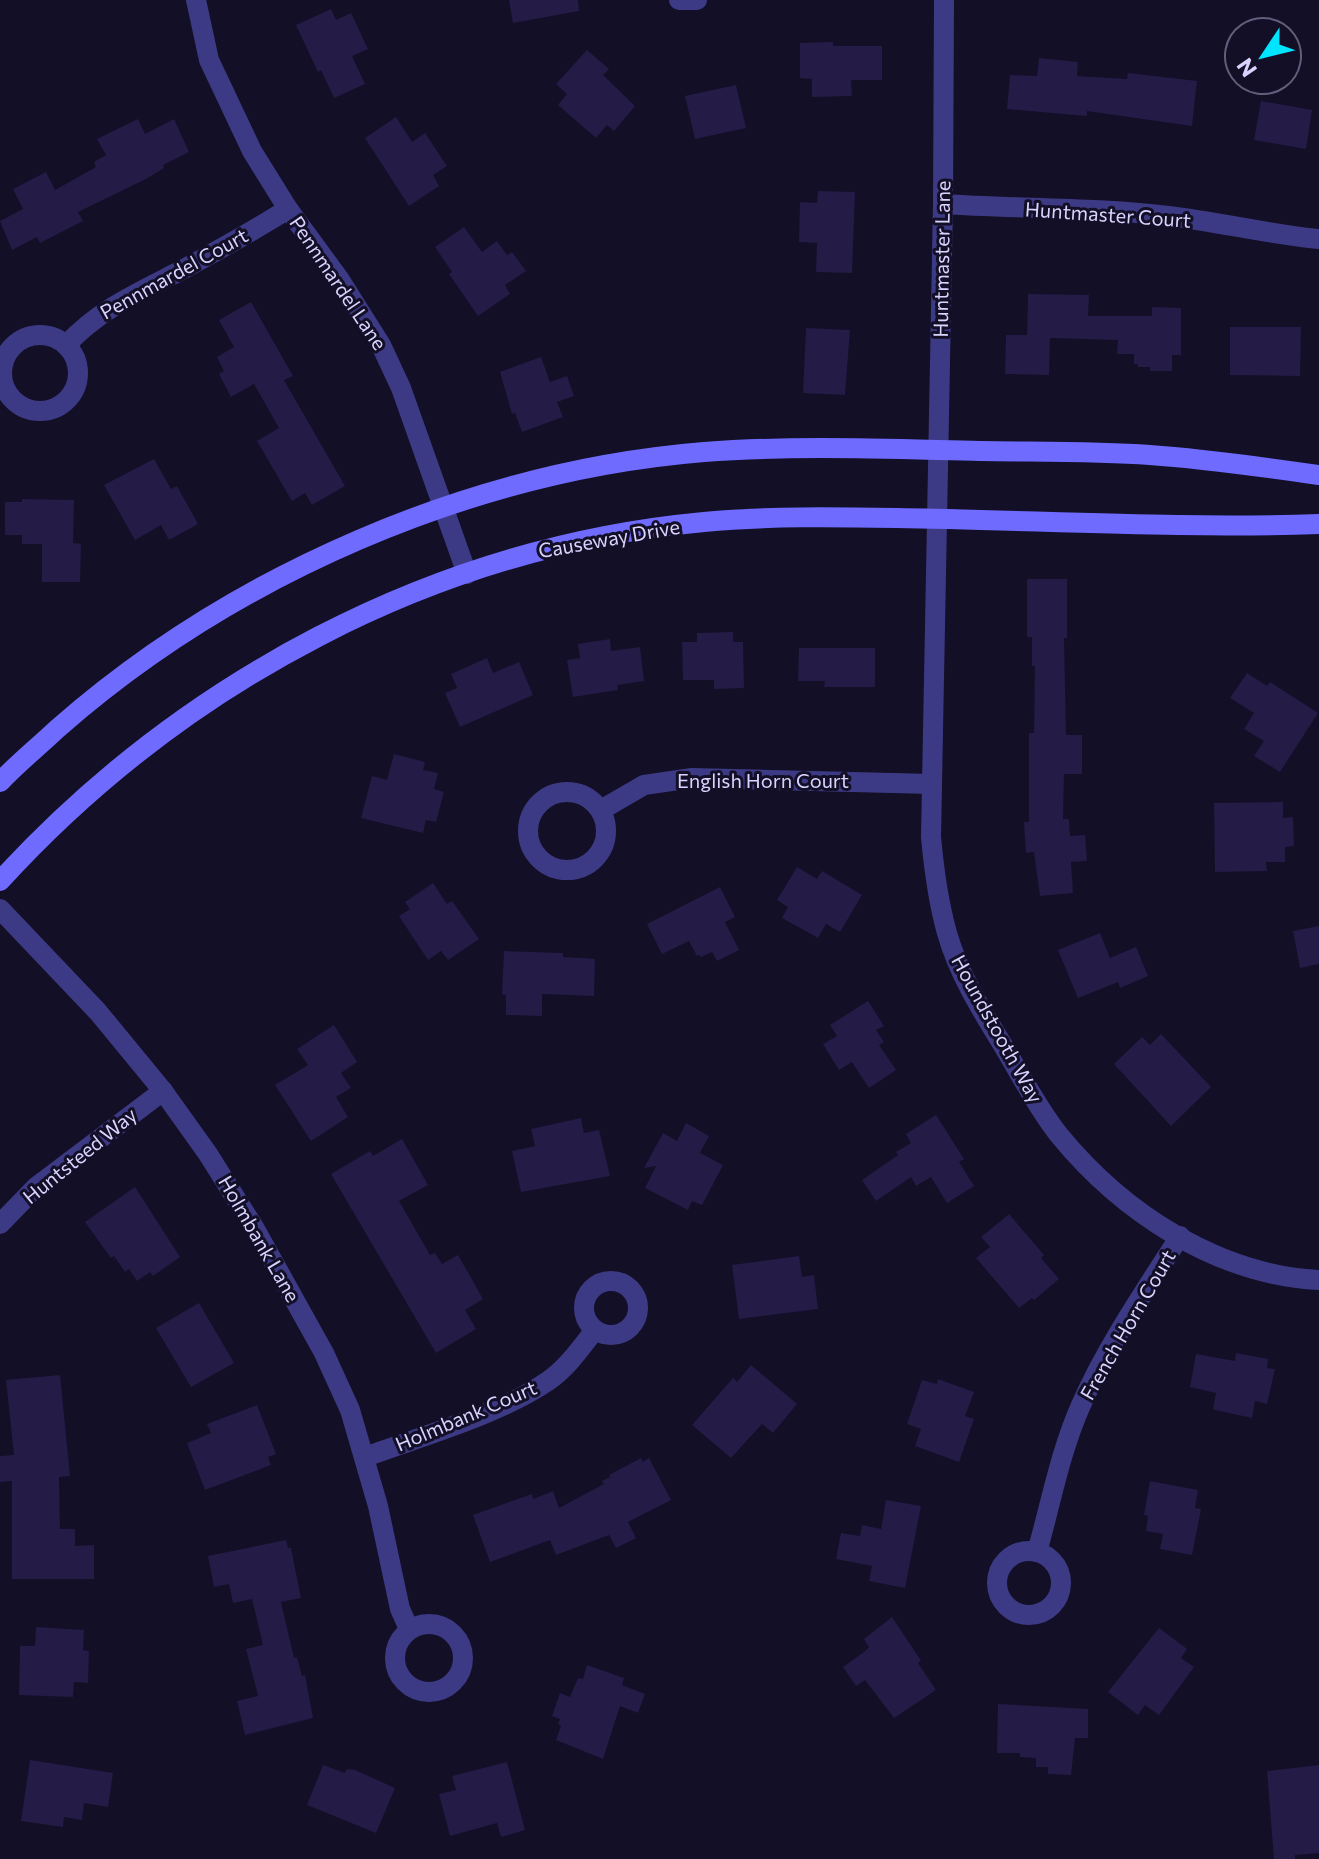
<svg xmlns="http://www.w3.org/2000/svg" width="1319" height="1859" font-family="Commissioner,sans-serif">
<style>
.building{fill:#241b47}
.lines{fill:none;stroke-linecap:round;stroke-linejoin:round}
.street{stroke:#3d3a85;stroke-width:20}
.secondary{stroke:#6f6bff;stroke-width:20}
.labels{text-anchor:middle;stroke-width:6;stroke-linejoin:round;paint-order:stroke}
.street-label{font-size:20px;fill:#d9d4ff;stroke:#130f26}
</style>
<rect width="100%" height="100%" fill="#130f26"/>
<g class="building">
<polygon points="509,0 578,0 579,11 513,23"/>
<polygon points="331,9 336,20 351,13 368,49 352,56 365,84 334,98 321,70 318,72 296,25"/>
<polygon points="833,42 833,46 882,46 882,80 851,80 852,96 812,97 812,79 800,78 800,43"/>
<polygon points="587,50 609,69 603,75 635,106 614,131 607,125 596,138 558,105 567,94 556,84"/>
<polygon points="1039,58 1078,62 1077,76 1127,79 1128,73 1197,81 1192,126 1087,111 1087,116 1007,109 1010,75 1037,76"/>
<polygon points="736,85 746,128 695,139 685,96"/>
<polygon points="1261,101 1312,110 1306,149 1254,140"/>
<polygon points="396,117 412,142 425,133 447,166 433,175 439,186 409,206 365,138"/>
<polygon points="138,119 145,134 174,119 189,152 163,165 164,168 146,179 78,212 83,221 40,243 37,237 12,250 0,221 23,209 13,189 46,172 55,190 96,167 94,162 106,155 97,139"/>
<polygon points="818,191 855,192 852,273 816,272 817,243 799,242 800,202 817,203"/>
<polygon points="464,227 482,252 497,241 507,255 512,252 526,271 505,285 510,294 478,316 449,274 452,272 435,247"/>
<polygon points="1028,294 1089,295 1088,316 1152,316 1152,307 1181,308 1181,355 1172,355 1172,371 1150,371 1150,367 1138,367 1138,364 1134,364 1134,354 1117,354 1118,340 1050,338 1049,375 1005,374 1006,335 1027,335"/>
<polygon points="251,302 293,376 284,380 345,486 312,505 305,493 292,501 257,441 279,428 254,384 231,397 219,374 224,371 217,357 234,347 219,320"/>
<polygon points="1230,327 1301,327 1300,376 1230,375"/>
<polygon points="806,328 850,330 845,395 803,393"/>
<polygon points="541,357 550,382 567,376 574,396 557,402 563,417 522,432 515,413 512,414 500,372"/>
<polygon points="154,459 171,489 177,486 198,524 169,540 161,525 135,540 104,485"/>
<polygon points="22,499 74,500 73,543 81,544 80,582 42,582 42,544 22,544 22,535 5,535 5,502 22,502"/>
<polygon points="1027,579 1067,579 1067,638 1064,638 1066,735 1082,735 1082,774 1064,774 1063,819 1069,819 1070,836 1085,835 1087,861 1071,862 1073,893 1040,896 1034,852 1026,853 1024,822 1029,822 1029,733 1034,733 1035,666 1032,666 1032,637 1027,637"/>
<polygon points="733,632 733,642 743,642 744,688 714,689 714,680 683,680 682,642 697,642 697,633"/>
<polygon points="610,639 611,651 640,647 644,681 617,685 618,690 573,697 567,660 580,658 578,644"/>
<polygon points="799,648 875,648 875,687 824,687 825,681 798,681"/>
<polygon points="487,658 493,673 519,662 533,695 460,727 445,693 457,688 451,674"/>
<polygon points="1247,673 1267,686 1270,682 1318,713 1280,772 1254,756 1264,741 1244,729 1254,713 1230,698"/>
<polygon points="394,754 425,762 423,770 438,773 434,789 444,792 436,822 426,820 423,833 361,818 372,776 387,780"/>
<polygon points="1283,802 1283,818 1293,817 1294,846 1285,847 1285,862 1266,862 1267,871 1215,872 1214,803"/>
<polygon points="797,867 817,879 822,871 862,895 840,932 826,924 818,938 782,918 788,907 777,900"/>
<polygon points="433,883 447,904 452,901 479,939 448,960 441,951 428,960 399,916 410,909 405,902"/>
<polygon points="720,887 735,917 725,922 739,950 717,961 712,952 701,957 699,955 697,956 689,941 662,954 647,924"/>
<polygon points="1319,926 1319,964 1300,968 1293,931"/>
<polygon points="1100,933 1110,958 1136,947 1148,976 1120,988 1118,982 1078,998 1058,950"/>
<polygon points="504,951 563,953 563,957 595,959 594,996 542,994 542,1016 506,1015 506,995 502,994"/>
<polygon points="868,1001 884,1026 876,1030 884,1042 879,1045 896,1070 869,1088 852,1062 839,1070 823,1044 837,1036 830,1025"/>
<polygon points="334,1025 357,1062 341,1073 351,1088 336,1097 348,1117 311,1141 275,1085 308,1065 297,1049"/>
<polygon points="1161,1034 1211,1087 1171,1126 1114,1064 1142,1037 1150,1045"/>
<polygon points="936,1115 964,1159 959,1162 974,1186 947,1203 931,1177 916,1186 911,1177 876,1201 862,1180 898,1155 896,1152 911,1143 906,1134"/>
<polygon points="581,1118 584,1133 599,1130 610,1176 521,1192 512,1151 535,1146 531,1129"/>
<polygon points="686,1123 709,1136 700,1153 723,1165 702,1205 692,1201 688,1210 645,1188 656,1166 644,1168 663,1133 677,1141"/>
<polygon points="402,1139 428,1185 399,1201 430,1255 435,1253 442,1264 458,1255 483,1299 465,1310 476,1329 436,1353 331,1174 370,1151 373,1156"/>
<polygon points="135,1187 180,1257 153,1276 150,1272 137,1281 129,1269 125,1272 114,1256 111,1258 85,1222"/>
<polygon points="1009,1214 1044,1255 1041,1258 1059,1279 1034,1300 1032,1298 1019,1308 976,1258 990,1247 981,1237"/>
<polygon points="799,1256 802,1277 814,1275 818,1309 739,1319 732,1265"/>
<polygon points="199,1303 234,1363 191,1387 156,1328"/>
<polygon points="1236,1353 1268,1359 1267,1368 1275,1369 1267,1404 1255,1401 1252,1418 1215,1410 1213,1409 1216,1393 1190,1387 1196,1354 1235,1361"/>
<polygon points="751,1365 797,1404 773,1433 762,1424 731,1458 692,1425 733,1378 737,1382"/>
<polygon points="60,1375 70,1476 59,1477 60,1529 75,1529 75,1546 94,1545 94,1579 12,1579 12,1481 0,1482 0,1456 14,1455 6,1380"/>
<polygon points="938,1379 974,1392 965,1416 974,1419 959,1462 915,1446 921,1429 907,1424 922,1380 937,1384"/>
<polygon points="257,1405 276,1454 268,1457 271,1465 205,1490 187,1443 211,1433 207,1424"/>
<polygon points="641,1458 643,1462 649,1458 671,1500 628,1522 636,1538 616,1548 609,1535 556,1555 550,1540 490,1562 473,1515 532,1494 533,1499 553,1491 559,1508 604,1484 602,1481 610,1477 609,1475"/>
<polygon points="1150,1481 1198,1490 1195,1508 1201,1509 1192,1555 1160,1549 1163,1534 1146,1531 1148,1516 1144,1515"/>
<polygon points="886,1500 921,1506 905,1588 869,1581 872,1566 836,1559 841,1533 860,1536 862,1525 881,1529"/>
<polygon points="286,1540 288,1548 291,1548 301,1598 281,1602 294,1658 297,1657 302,1676 305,1675 313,1718 245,1735 237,1701 258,1696 246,1649 263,1645 252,1599 233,1603 229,1584 214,1587 208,1556"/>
<polygon points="892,1617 921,1661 918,1663 936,1690 894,1718 865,1680 856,1686 843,1667 864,1652 869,1647 864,1639"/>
<polygon points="36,1627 84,1630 83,1650 89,1651 88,1683 74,1682 73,1697 19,1695 20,1646 35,1646"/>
<polygon points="1159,1628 1187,1649 1181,1658 1194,1667 1159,1715 1145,1705 1138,1715 1108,1692"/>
<polygon points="587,1665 624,1678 622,1685 645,1694 638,1713 620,1706 603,1759 556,1740 561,1726 558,1724 560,1719 552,1716 560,1693 570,1697 578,1678 583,1679"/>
<polygon points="998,1704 1088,1709 1088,1738 1075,1738 1071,1775 1048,1774 1048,1767 1036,1767 1036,1758 1020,1757 1020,1753 997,1753"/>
<polygon points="30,1760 113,1773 108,1807 84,1803 82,1820 64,1817 63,1827 21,1821"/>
<polygon points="507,1762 525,1830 501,1837 497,1823 450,1836 439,1794 456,1790 452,1776"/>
<polygon points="323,1765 345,1773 347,1769 355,1770 395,1788 376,1833 307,1805"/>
<polygon points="1319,1765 1319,1853 1295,1855 1295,1859 1274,1859 1267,1771"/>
</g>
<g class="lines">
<g class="street">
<polyline points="196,0 209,60 252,151 288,209 340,280 381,345 401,388 467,574"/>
<polyline points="679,0 697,0"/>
<path d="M944 0 943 204 931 837C934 870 938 901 947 933 959 975 982 1011 1004 1047 1022 1077 1038 1109 1059 1135 1122 1212 1217 1275 1319 1280"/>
<path d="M943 204C1018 209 1094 207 1168 216 1219 222 1268 234 1319 239"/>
<circle cx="40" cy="373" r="38"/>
<path d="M66 345C100 309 137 293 180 271 217 251 253 231 288 209"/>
<circle cx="567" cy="831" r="39"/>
<polyline points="601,810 644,785 692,778 932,784"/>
<polyline points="0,909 98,1012 163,1091 208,1154 255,1229 324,1353 350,1410 378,1506 400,1609 409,1629"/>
<polyline points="0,1224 36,1187 163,1091"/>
<circle cx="611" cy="1308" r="27"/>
<path d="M365 1457C422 1436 498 1415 548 1381 567 1368 580 1349 594 1331"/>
<circle cx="1029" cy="1583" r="32"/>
<path d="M1037 1552C1051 1503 1060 1452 1081 1405 1107 1346 1145 1291 1180 1236"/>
<circle cx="429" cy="1658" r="34"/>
</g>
<g class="secondary">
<path d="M0 782C18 763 38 747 57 729 232 575 471 471 704 452 796 445 888 449 980 451 1037 452 1094 451 1150 455 1207 459 1263 467 1319 475"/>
<path d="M0 881C182 682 434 547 704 522 768 516 833 517 897 518 1037 520 1179 529 1319 524"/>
</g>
</g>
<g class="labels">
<g class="street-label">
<text transform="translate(1108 215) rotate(4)" y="7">Huntmaster Court</text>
<text transform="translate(942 259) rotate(-89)" y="7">Huntmaster Lane</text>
<text transform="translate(174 274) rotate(-29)" y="7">Pennmardel Court</text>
<text transform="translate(338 283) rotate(56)" y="7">Pennmardel Lane</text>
<text transform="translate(609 539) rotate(-10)" y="7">Causeway Drive</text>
<text x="763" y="788">English Horn Court</text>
<text transform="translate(997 1029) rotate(61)" y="7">Houndstooth Way</text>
<text transform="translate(80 1156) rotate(-39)" y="7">Huntsteed Way</text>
<text transform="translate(259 1239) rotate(60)" y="7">Holmbank Lane</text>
<text transform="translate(1128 1325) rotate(-60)" y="7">French Horn Court</text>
<text transform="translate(466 1416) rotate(-23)" y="7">Holmbank Court</text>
</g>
</g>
<g transform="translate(1263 56) rotate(235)"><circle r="38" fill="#130f26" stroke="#625e7d" stroke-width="2"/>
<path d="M0-6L14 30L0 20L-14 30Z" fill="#00e5ff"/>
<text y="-12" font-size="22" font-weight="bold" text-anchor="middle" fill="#d9d4ff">N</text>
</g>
</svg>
